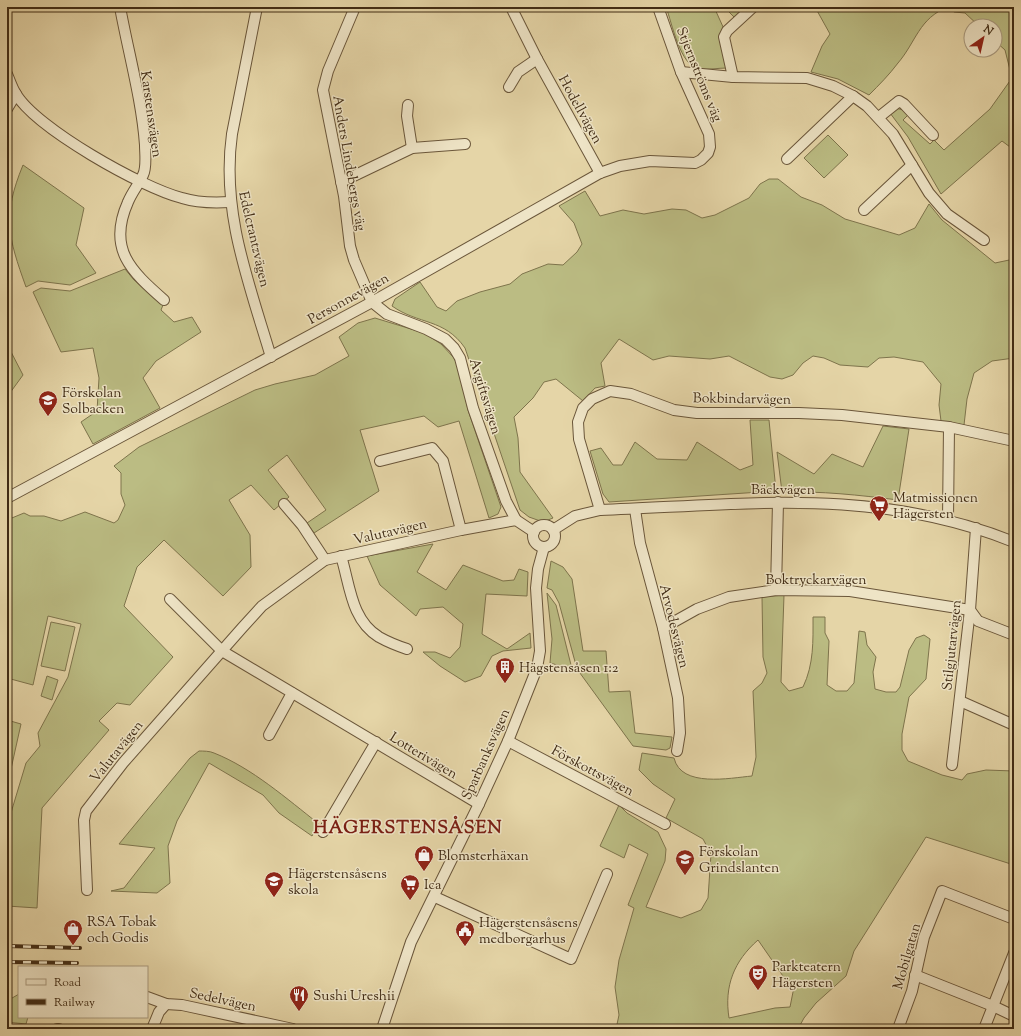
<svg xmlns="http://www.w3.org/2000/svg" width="1021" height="1036" font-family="'Sorts Mill Goudy',serif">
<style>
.green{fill:#bbbc83;stroke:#7e744c;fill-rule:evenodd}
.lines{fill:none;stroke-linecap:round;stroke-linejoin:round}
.minor-casing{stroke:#6a563a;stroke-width:12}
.minor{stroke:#eee4c6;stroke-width:10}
.rail-casing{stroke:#412c15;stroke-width:4}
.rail{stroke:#eee4c6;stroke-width:2.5;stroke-dasharray:8;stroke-linecap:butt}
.labels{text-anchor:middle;stroke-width:3;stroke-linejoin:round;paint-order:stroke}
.street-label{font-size:14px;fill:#412c15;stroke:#eee4c6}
.poi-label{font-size:14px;fill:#412c15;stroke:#eee4c6;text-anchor:start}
.district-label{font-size:18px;font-weight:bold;letter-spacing:1px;fill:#7a1f14;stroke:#eee4c6}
</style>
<rect width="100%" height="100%" fill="#e5d5a7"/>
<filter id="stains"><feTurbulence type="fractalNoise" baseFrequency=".005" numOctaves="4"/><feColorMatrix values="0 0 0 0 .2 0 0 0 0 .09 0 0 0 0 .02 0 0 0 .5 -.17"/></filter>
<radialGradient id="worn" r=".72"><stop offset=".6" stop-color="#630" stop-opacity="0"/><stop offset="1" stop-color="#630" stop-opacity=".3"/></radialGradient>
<g class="green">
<path d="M666 7H714L724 29 727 68C718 68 708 70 699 69 680 66 672 23 666 7Z"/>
<polygon points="724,7 746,7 735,18"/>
<path d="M815 7H1003L1014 13V150L1002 141 941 194 908 137 890 113 896 108 903 110 908 115 903 120 930 144 934 140 944 150 990 109 1012 78 1005 50 995 41V26H979L965 13 954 12 948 7C919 18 916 42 898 63 889 75 879 85 869 95L838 79 811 72 822 46 830 34Z"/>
<polygon points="828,135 848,155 824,178 804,158"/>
<path d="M23 165 84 208 76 245 96 273 70 285 38 281 26 287C8 237 2 216 23 165Z"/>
<path d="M769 179H778L801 197 822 205 845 219 899 235 915 228 929 204 942 220 995 263 1014 259V358L992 361 974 373 967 399 964 425 941 421 939 405 941 384 923 362 894 357 879 358 868 367 840 365 824 358 813 356 803 363 793 375 782 379 770 377 729 356 710 359 669 356 653 360 619 339 601 363 605 386 595 388 583 401 556 379 544 382 533 398 514 417 518 438 520 472 553 518 543 522 529 517 520 510 465 348C444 318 419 325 392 306L395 299 420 282 437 307 446 311 457 301 480 292 510 284 522 274 548 264 563 265 577 252 582 244 574 223 559 206 585 191 600 216 623 210 644 214 672 209 686 210 702 218 715 215 749 198 760 184Z"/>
<polygon points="125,269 134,280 163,305 161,310 174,322 192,317 201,332 156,361 143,378 160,408 93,444 81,422 97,411 99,378 93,348 61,352 33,292 41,288 70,291"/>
<polygon points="375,318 424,333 441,344 454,358 460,372 468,410 501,507 498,514 489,518 459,421 438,427 424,416 360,430 379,491 314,533 307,523 326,510 287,455 268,470 289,497 274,510 251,485 229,500 250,535 251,567 223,596 164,540 137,567 124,606 173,657 130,705 117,703 99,721 109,730 42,808 37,908 7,906 7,826 26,763 40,746 38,733 68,677 81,624 48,616 33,685 7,678 7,520 24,513 30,516 44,516 61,521 85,512 114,523 118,520 125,505 121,494 121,473 114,466 139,447 255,390 275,384 315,375 349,356 339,337 358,323"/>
<polygon points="9,348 23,375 7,397 7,349"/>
<polygon points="750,420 769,420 776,491 609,502 603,494 590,451 601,448 613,465 622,465 635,442 657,459 687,460 697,442 740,470 753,465"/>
<path d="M883 426 909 429 898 500C859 495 821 491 782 492L777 452 814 474 832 454 863 467Z"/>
<polygon points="433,544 417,572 446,590 463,565 503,581 514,580 519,569 528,572 527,596 486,594 482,634 507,649 530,633 531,648 503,651 492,656 481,676 465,682 440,666 423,652 435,652 450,658 460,647 463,624 443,607 420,609 416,616 380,585 367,556"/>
<polygon points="551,561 563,567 572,579 583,651 606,651 609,692 630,691 635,733 672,737 670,748 666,750 633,746 577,669 559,603 552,590 547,588"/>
<polygon points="547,593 556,605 572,669 550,663 552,639"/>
<path d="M784 595 781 682 789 691 803 687C814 664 813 641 813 617H825V633L829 641 827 685 836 691H847L854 683 859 631 865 632 867 645 876 657 873 672 875 689 886 692H896L900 687 909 650 916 638 924 635 930 639 926 679 909 697 902 734V750L908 761 942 775 962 780 967 774 986 770 1014 771V865L926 837 854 951 846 976 816 1003 804 1018 798 1029H616L619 1015 615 987 619 960 634 908 628 905 648 854 629 844 624 858 600 846 619 805 627 813 658 832 666 849 665 861 646 907 681 918 701 910 708 898 711 854 703 839 666 818 675 799 653 784 639 770 642 753 674 758C681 788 730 778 752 776L756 757 753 691 762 683 767 673 763 657 762 597ZM758 940 785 979 794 987 790 1007 775 1008 729 1018C724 986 734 961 758 940Z"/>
<polygon points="51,622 75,627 65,671 41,666"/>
<polygon points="47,676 58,680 52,700 41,696"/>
<polygon points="7,720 21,724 7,787"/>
<path d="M199 751C203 751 210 751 214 753 252 768 287 799 319 824L312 836 279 813 263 795 209 763 177 821 168 846 170 883 157 893 111 891 124 888 155 848 119 844 190 758Z"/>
<polygon points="19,994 19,1017 28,1017 26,1024 7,1022 7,1001"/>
</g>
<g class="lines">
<defs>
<g id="minor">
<path d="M120 7C128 51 142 101 145 145 145 154 147 167 143 175 139 184 132 192 128 202 107 249 131 271 164 300"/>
<path d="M257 7 232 134C221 212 249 283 271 357"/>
<polyline points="355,7 328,71 323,90 344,196 350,246 354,260 372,302 387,314 426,329 445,339 454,348 460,358 473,408 506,501 516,520"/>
<polyline points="511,7 537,59 600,173"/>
<polyline points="681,72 733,77 807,78 833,86 853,96 867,106 893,134 929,193 947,214 984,240"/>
<path d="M7 74C10 81 12 88 16 94 36 128 142 188 182 198 198 203 214 203 230 202"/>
<polyline points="733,77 724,37 727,31 753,7"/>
<polyline points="509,87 518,72 537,59"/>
<polyline points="408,105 407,116 412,148"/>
<polyline points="7,109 16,94"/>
<polyline points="879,117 899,101 904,104 933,135"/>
<polyline points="787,159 853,96"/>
<polyline points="341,182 412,148 465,144"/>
<polyline points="864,210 912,165"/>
<polyline points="380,461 432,448 443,461 461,530"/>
<polyline points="7,498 372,302 600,173 620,166 650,161 695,163 701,160 708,153 710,147 709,134 681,72 658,7"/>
<polyline points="284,504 302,525 325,560"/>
<polyline points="635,509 640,543 663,628 678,698 680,733 677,751"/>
<polyline points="600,510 579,439 578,422 583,408 592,399 610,391 631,394 674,410 697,413 799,413 842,415 949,427 1014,441"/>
<polyline points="948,519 949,427"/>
<circle cx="544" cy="536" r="11"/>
<path d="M553 530 575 516 600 510C744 505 875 486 1014 542"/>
<path d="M341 556C350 585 351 620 379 637 388 642 398 646 407 649"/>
<polyline points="776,590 778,502"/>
<polyline points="170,599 222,651 479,804"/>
<polyline points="663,628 697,609 729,597 776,590 850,591 970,610 978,621 1014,635"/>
<polyline points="960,701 1014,725"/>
<polyline points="269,735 292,693"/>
<polyline points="508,741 665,824"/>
<polyline points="952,765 970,610 976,528"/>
<polyline points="323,832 376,742"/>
<polyline points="87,890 84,820 86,811 123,763 242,628 262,606 325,560 461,530 516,520 534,532"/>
<polyline points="435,897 571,959 607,874"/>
<polyline points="915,975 993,1006 1014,1016"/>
<polyline points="147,997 166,1004 182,1005 293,1029"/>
<polyline points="57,1029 59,1029"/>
<polyline points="152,1029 159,1012 166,1004"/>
<polyline points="382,1029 411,942 479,804 508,741 537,668 540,651 536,588 538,569 544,547"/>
<polyline points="898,1029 912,991 924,937 942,891 1014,919"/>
<polyline points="984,1029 1014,953"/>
</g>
</defs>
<use href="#minor" class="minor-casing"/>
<use href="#minor" class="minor"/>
<defs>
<g id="rail">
<polyline points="7,946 80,948"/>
<polyline points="7,962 77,963"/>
</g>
</defs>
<use href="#rail" class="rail-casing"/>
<use href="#rail" class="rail"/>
</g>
<defs>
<symbol id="school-pin" viewBox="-11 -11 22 30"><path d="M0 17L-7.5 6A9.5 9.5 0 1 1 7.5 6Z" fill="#8f2418" stroke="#eee4c6"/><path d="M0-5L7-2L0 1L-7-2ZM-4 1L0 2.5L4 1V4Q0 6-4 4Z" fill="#fff"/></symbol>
<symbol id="supermarket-pin" viewBox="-11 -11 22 30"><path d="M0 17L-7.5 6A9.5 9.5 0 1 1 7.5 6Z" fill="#8f2418" stroke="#eee4c6"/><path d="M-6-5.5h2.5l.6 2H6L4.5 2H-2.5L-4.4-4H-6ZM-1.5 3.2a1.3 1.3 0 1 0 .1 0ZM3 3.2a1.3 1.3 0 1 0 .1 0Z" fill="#fff"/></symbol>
<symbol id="building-pin" viewBox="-11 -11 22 30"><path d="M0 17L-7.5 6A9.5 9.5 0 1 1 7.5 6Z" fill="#8f2418" stroke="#eee4c6"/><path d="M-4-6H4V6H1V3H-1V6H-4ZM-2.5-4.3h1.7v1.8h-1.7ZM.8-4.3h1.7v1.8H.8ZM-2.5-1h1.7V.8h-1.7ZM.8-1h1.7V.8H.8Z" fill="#fff"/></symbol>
<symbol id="shop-pin" viewBox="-11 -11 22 30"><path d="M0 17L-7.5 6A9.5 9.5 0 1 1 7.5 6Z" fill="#8f2418" stroke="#eee4c6"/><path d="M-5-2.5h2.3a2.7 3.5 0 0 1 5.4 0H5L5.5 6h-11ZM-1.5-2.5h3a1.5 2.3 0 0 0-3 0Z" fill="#fff"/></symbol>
<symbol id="civic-pin" viewBox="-11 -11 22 30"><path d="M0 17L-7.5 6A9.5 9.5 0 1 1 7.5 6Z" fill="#8f2418" stroke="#eee4c6"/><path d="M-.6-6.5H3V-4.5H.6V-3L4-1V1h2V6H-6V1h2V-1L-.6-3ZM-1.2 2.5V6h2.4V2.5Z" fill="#fff"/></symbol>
<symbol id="theatre-pin" viewBox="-11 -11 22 30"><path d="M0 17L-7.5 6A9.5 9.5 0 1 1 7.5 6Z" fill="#8f2418" stroke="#eee4c6"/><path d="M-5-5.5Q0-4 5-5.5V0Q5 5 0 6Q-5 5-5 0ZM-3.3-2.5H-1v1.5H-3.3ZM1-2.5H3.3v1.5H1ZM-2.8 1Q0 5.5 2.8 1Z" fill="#fff"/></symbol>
<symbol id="restaurant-pin" viewBox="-11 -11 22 30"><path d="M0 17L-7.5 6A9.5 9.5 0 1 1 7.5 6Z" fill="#8f2418" stroke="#eee4c6"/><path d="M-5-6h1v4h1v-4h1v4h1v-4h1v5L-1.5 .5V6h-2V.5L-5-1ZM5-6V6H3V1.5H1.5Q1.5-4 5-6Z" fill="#fff"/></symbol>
</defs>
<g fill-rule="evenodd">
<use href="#school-pin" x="37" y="389" width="22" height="30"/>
<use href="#supermarket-pin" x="868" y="494" width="22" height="30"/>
<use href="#building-pin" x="494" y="656" width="22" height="30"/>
<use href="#shop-pin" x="413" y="844" width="22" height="30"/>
<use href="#school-pin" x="674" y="848" width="22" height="30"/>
<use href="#school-pin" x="263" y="870" width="22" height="30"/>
<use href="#supermarket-pin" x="399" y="873" width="22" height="30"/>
<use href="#shop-pin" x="62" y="918" width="22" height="30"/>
<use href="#civic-pin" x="454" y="919" width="22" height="30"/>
<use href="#theatre-pin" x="747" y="963" width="22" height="30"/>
<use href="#restaurant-pin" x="288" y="984" width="22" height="30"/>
</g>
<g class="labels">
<g class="street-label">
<text transform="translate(700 74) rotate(68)" y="5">Stjernströms väg</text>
<text transform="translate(581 109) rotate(61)" y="5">Hodellvägen</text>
<text transform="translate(152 114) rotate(82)" y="5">Karstensvägen</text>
<text transform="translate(350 163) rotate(80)" y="5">Anders Lindebergs väg</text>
<text transform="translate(255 239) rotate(77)" y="5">Edelcrantzvägen</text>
<text transform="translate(348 298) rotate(-29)" y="5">Personnevägen</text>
<text transform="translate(486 396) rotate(73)" y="5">Avgiftsvägen</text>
<text transform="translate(742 398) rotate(1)" y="5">Bokbindarvägen</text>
<text x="783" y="494">Bäckvägen</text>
<text transform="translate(390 531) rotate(-13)" y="5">Valutavägen</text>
<text x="816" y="584">Boktryckarvägen</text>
<text transform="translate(675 626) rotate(76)" y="5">Arvodesvägen</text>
<text transform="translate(951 645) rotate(-84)" y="5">Stilgjutarvägen</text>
<text transform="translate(116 751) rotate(-51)" y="5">Valutavägen</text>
<text transform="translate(485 754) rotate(-66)" y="5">Sparbanksvägen</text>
<text transform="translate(424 755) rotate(31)" y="5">Lotterivägen</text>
<text transform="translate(593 770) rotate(28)" y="5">Förskottsvägen</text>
<text transform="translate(906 956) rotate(-74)" y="5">Mobilgatan</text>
<text transform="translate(223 999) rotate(12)" y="5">Sedelvägen</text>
</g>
<g class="poi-label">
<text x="62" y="397">Förskolan<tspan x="62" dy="16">Solbacken</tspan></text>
<text x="893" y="502">Matmissionen<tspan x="893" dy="16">Hägersten</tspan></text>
<text x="519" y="672">Hägstensåsen 1:2</text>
<text x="699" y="856">Förskolan<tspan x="699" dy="16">Grindslanten</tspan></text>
<text x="438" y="860">Blomsterhäxan</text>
<text x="288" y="878">Hägerstensåsens<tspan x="288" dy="16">skola</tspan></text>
<text x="424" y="889">Ica</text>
<text x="87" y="926">RSA Tobak<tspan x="87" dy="16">och Godis</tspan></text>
<text x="479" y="927">Hägerstensåsens<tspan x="479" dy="16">medborgarhus</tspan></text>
<text x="772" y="971">Parkteatern<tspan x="772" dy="16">Hägersten</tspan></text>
<text x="313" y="1000">Sushi Ureshii</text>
</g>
<g class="district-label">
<text x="408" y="833">HÄGERSTENSÅSEN</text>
</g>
</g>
<rect width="1021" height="1036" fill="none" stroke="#e5d5a7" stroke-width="24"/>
<rect x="8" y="8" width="1005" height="1020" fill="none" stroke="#412c15" stroke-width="2"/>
<rect x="12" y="12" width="997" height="1012" fill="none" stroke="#412c15"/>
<rect x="18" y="966" width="130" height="52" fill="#eee4c6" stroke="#a99a7f"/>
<rect x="26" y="979" width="20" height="6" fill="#eee4c6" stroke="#a99a7f"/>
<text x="54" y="986" font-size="12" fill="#412c15">Road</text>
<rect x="26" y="999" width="20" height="6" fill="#412c15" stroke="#a99a7f"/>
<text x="54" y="1006" font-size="12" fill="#412c15">Railway</text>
<g transform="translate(983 38) rotate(34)"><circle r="19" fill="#eee4c6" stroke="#a99a7f"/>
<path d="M0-3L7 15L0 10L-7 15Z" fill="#8f2418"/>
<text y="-6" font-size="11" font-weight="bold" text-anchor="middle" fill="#412c15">N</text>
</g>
<rect width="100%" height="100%" filter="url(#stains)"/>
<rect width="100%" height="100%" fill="url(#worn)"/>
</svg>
